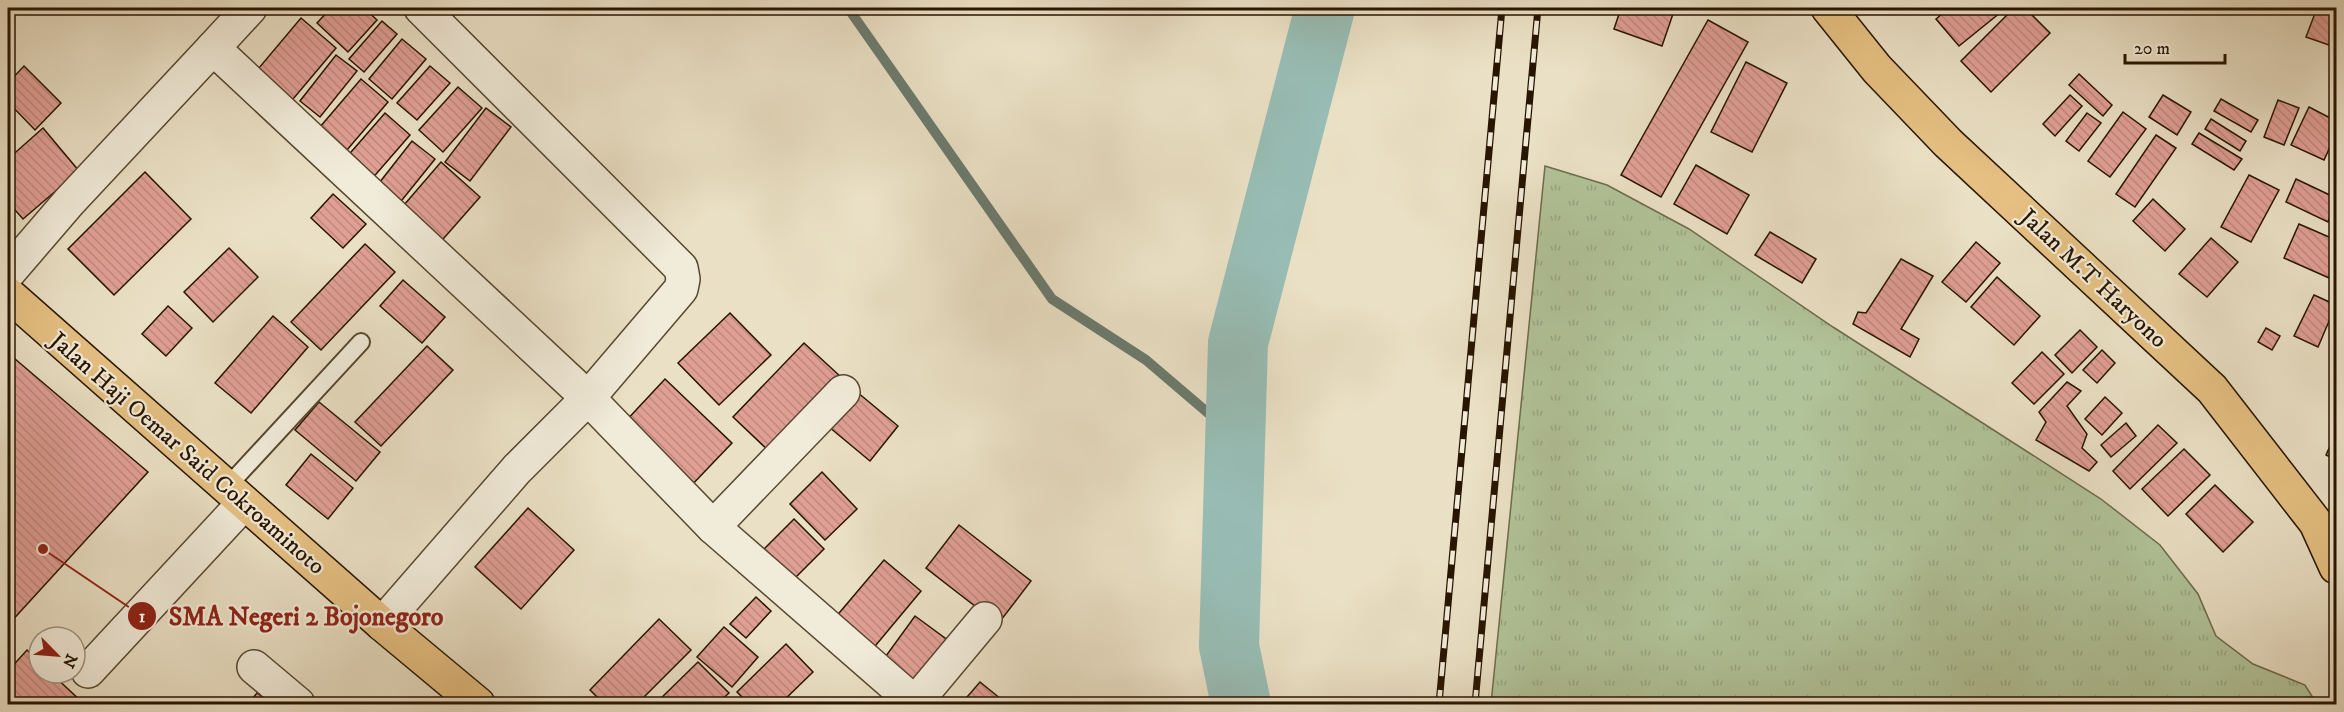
<svg xmlns="http://www.w3.org/2000/svg" width="2344" height="712" font-family="'IM FELL DW Pica',serif">
<style>
.grass{fill:url(#grass-tufts);stroke:#6c6c4c;stroke-width:1.5}
.lines{fill:none;stroke-linecap:round;stroke-linejoin:round}
.stream{stroke:#6b7a6d;stroke-width:10}
.river{stroke:#98bdb5;stroke-width:60}
.building{fill:url(#building-back-hatch);stroke:#281500;stroke-width:1.5}
.lane-casing{stroke:#584831;stroke-width:20}
.street-casing{stroke:#584831;stroke-width:36}
.primary-casing{stroke:#281500;stroke-width:36}
.highway-casing{stroke:#281500;stroke-width:36}
.lane{stroke:#f1ebd9;stroke-width:16}
.street{stroke:#f1ebd9;stroke-width:33}
.primary{stroke:#e5c082;stroke-width:33}
.highway{stroke:#e5c082;stroke-width:33}
.rail-casing{stroke:#281500;stroke-width:7}
.rail{stroke:#f1ebd9;stroke-width:4.5;stroke-dasharray:14;stroke-linecap:butt}
.labels{text-anchor:middle;stroke-width:4.5;stroke-linejoin:round;paint-order:stroke}
.street-label{font-size:24px;fill:#281500;stroke:#f1ebd9}
.leader{fill:none;stroke:#8f2418;stroke-width:2}
.callout-dot{fill:#8f2418;stroke:#f1ebd9;stroke-width:2}
.mark-label{font-size:18px;text-anchor:middle;font-weight:bold;fill:#fff}
.callout-label{font-size:26px;text-anchor:middle;font-weight:bold;fill:#8f2418;stroke:#f1ebd9;stroke-width:4.5;stroke-linejoin:round;paint-order:stroke}
</style>
<defs>
<pattern id="grass-tufts" width="24" height="20" patternUnits="userSpaceOnUse" patternTransform="scale(1.5)"><rect width="24" height="20" fill="#b1c399"/><path d="M3 7l-1-3M5 7V3M7 7l1-3M15 17l-1-3M17 17v-4M19 17l1-3" fill="none" stroke="#98a782"/></pattern>
<pattern id="building-back-hatch" width="6" height="6" patternUnits="userSpaceOnUse" patternTransform="scale(1.5)"><rect width="6" height="6" fill="#e09f95"/><path d="M-1 5l2 2M0 0l6 6M5-1l2 2" fill="none" stroke="#c0887f"/></pattern>
</defs>
<rect width="100%" height="100%" fill="#eae0c5"/>
<filter id="stains"><feTurbulence type="fractalNoise" baseFrequency=".00333" numOctaves="4"/><feColorMatrix values="0 0 0 0 .2 0 0 0 0 .09 0 0 0 0 .02 0 0 0 .5 -.17"/></filter>
<radialGradient id="worn" r=".72"><stop offset=".6" stop-color="#630" stop-opacity="0"/><stop offset="1" stop-color="#630" stop-opacity=".3"/></radialGradient>
<polygon class="grass" points="1545,166 1607,185 1689,229 1833,327 2101,499 2160,545 2198,594 2216,636 2253,664 2305,685 2317,704 1491,704"/>
<g class="lines">
<polyline class="stream" points="848,8 1052,299 1146,360 1235,436"/>
<polyline class="river" points="1241,704 1229,646 1238,343 1325,8"/>
</g>
<g class="building">
<polygon points="331,8 364,8 377,20 348,52 317,23"/>
<polygon points="1621,8 1675,8 1662,46 1614,29"/>
<polygon points="1949,8 2006,8 1959,46 1936,19"/>
<polygon points="2014,8 2025,8 2050,33 1991,92 1961,61"/>
<polygon points="2317,8 2336,8 2336,26 2329,45 2306,37"/>
<polygon points="301,18 336,48 288,105 253,75"/>
<polygon points="1708,20 1748,42 1661,197 1621,175"/>
<polygon points="382,21 397,34 364,72 349,59"/>
<polygon points="402,39 426,59 392,99 369,79"/>
<polygon points="336,55 357,71 320,117 300,101"/>
<polygon points="1746,62 1787,83 1752,152 1711,132"/>
<polygon points="24,66 61,103 35,130 8,102 8,83"/>
<polygon points="430,66 450,83 417,120 397,103"/>
<polygon points="2079,74 2112,105 2103,116 2069,85"/>
<polygon points="361,79 388,102 341,157 314,134"/>
<polygon points="458,87 482,108 443,152 419,130"/>
<polygon points="2070,95 2082,106 2055,136 2043,124"/>
<polygon points="2163,95 2191,112 2177,135 2149,117"/>
<polygon points="2221,99 2258,120 2251,132 2214,111"/>
<polygon points="2278,100 2299,108 2284,145 2264,137"/>
<polygon points="2309,107 2336,121 2336,134 2324,160 2291,145"/>
<polygon points="486,108 511,127 470,181 445,162"/>
<polygon points="2123,112 2146,129 2110,177 2088,161"/>
<polygon points="385,113 410,135 370,181 345,159"/>
<polygon points="2087,113 2101,123 2079,151 2066,141"/>
<polygon points="2211,119 2246,141 2240,151 2205,129"/>
<polygon points="43,128 79,171 23,219 8,202 8,159"/>
<polygon points="2199,133 2242,159 2234,170 2192,144"/>
<polygon points="2156,135 2176,148 2135,207 2116,194"/>
<polygon points="412,141 435,159 398,205 376,187"/>
<polygon points="441,162 480,197 437,246 398,212"/>
<polygon points="1696,165 1749,195 1727,234 1674,204"/>
<polygon points="145,172 191,219 114,295 68,249"/>
<polygon points="2249,175 2279,190 2251,242 2221,227"/>
<polygon points="2296,179 2336,198 2328,222 2286,202"/>
<polygon points="333,194 366,224 343,248 311,218"/>
<polygon points="2153,199 2185,229 2165,251 2133,221"/>
<polygon points="2299,224 2336,240 2336,281 2284,258"/>
<polygon points="1770,232 1816,259 1802,283 1755,255"/>
<polygon points="2211,238 2238,262 2207,297 2179,274"/>
<polygon points="1976,242 2000,263 1966,302 1942,282"/>
<polygon points="365,244 395,272 321,350 291,322"/>
<polygon points="229,248 258,277 213,322 184,292"/>
<polygon points="1901,259 1933,276 1901,329 1919,339 1910,357 1853,324 1858,312 1866,313"/>
<polygon points="1997,277 2040,316 2014,345 1971,307"/>
<polygon points="403,280 445,317 422,343 380,306"/>
<polygon points="2314,295 2336,305 2318,347 2294,336"/>
<polygon points="168,306 192,328 166,356 142,334"/>
<polygon points="730,313 771,355 719,405 678,363"/>
<polygon points="273,316 308,347 251,413 215,383"/>
<polygon points="2266,328 2280,336 2272,350 2258,342"/>
<polygon points="2080,330 2097,347 2072,373 2055,355"/>
<polygon points="804,343 842,378 771,453 733,417"/>
<polygon points="427,346 453,370 381,446 355,422"/>
<polygon points="2102,350 2115,363 2097,383 2083,370"/>
<polygon points="2042,352 2064,374 2034,404 2012,383"/>
<polygon points="8,353 148,472 8,625"/>
<polygon points="665,379 732,443 689,488 623,424"/>
<polygon points="2067,382 2081,391 2067,406 2087,434 2082,448 2097,462 2089,471 2036,440 2046,422 2039,412"/>
<polygon points="857,392 898,426 870,461 829,427"/>
<polygon points="2105,397 2122,413 2102,435 2085,419"/>
<polygon points="319,402 380,452 356,481 295,430"/>
<polygon points="2126,423 2136,436 2111,457 2101,445"/>
<polygon points="2158,425 2177,443 2130,489 2113,471"/>
<polygon points="2336,433 2336,460 2326,455"/>
<polygon points="2184,449 2210,475 2168,516 2142,489"/>
<polygon points="311,454 353,488 328,519 286,485"/>
<polygon points="822,472 857,509 825,540 790,504"/>
<polygon points="2215,485 2253,522 2223,552 2186,514"/>
<polygon points="528,508 574,550 521,609 475,567"/>
<polygon points="794,519 824,549 790,583 760,553"/>
<polygon points="959,525 1031,581 998,624 926,568"/>
<polygon points="884,560 921,591 866,657 829,625"/>
<polygon points="756,597 771,611 746,638 730,624"/>
<polygon points="915,616 953,644 921,688 883,660"/>
<polygon points="659,619 691,650 637,704 604,704 590,690"/>
<polygon points="724,627 758,657 732,687 697,657"/>
<polygon points="786,644 813,672 780,704 749,704 737,692"/>
<polygon points="27,650 39,662 39,673 51,673 84,704 8,704 8,671"/>
<polygon points="698,662 729,693 717,704 655,704"/>
<polygon points="980,682 1007,704 961,704"/>
<polygon points="257,693 272,704 248,704"/>
</g>
<g class="lines">
<defs>
<polyline id="lane" points="226,488 361,342"/>
<g id="street">
<polyline points="213,48 250,8"/>
<polyline points="8,273 69,202 213,48 588,398 713,527 915,703"/>
<polyline points="713,527 843,392"/>
<polyline points="382,624 517,469 588,398 681,289 683,279 681,268 421,8"/>
<polyline points="254,667 298,704"/>
<polyline points="88,671 244,503"/>
<polyline points="914,704 985,619"/>
</g>
<polyline id="primary" points="8,294 382,624 478,704"/>
<polyline id="highway" points="1828,8 1877,69 1948,143 2212,389 2316,523 2336,567"/>
</defs>
<use href="#lane" class="lane-casing"/>
<use href="#street" class="street-casing"/>
<use href="#primary" class="primary-casing"/>
<use href="#highway" class="highway-casing"/>
<use href="#lane" class="lane"/>
<use href="#street" class="street"/>
<use href="#primary" class="primary"/>
<use href="#highway" class="highway"/>
<defs>
<g id="rail">
<polyline points="1439,704 1502,8"/>
<polyline points="1475,704 1538,8"/>
</g>
</defs>
<use href="#rail" class="rail-casing"/>
<use href="#rail" class="rail"/>
</g>
<g class="labels">
<g class="street-label">
<text transform="translate(2094 278) rotate(43)" y="8">Jalan M.T Haryono</text>
<text transform="translate(188 453) rotate(41)" y="8">Jalan Haji Oemar Said Cokroaminoto</text>
</g>
</g>
<path class="leader" d="M43 549L142 616"/>
<g class="callout-dot">
<circle cx="43" cy="549" r="6"/>
<circle cx="142" cy="616" r="15"/>
</g>
<g class="mark-label">
<text x="142" y="622">1</text>
</g>
<g class="callout-label">
<text x="306" y="625">SMA Negeri 2 Bojonegoro</text>
</g>
<rect width="2344" height="712" fill="none" stroke="#eae0c5" stroke-width="30"/>
<rect x="9" y="9" width="2326" height="694" fill="none" stroke="#281500" stroke-width="3"/>
<rect x="15" y="15" width="2314" height="682" fill="none" stroke="#281500" stroke-width="1.5"/>
<g transform="translate(57 655) rotate(115)"><circle r="28" fill="#f1ebd9" stroke="#a19582" stroke-width="1.5"/>
<path d="M0-4.5L10 22L0 15L-10 22Z" fill="#8f2418"/>
<text y="-9" font-size="16" font-weight="bold" text-anchor="middle" fill="#281500">N</text>
</g>
<path d="M2125 54v9h100v-9" fill="none" stroke="#281500" stroke-width="3"/>
<text x="2134" y="54" font-size="18" fill="#281500" stroke="#f1ebd9" stroke-width="4.5" paint-order="stroke">20 m</text>
<rect width="100%" height="100%" filter="url(#stains)"/>
<rect width="100%" height="100%" fill="url(#worn)"/>
</svg>
